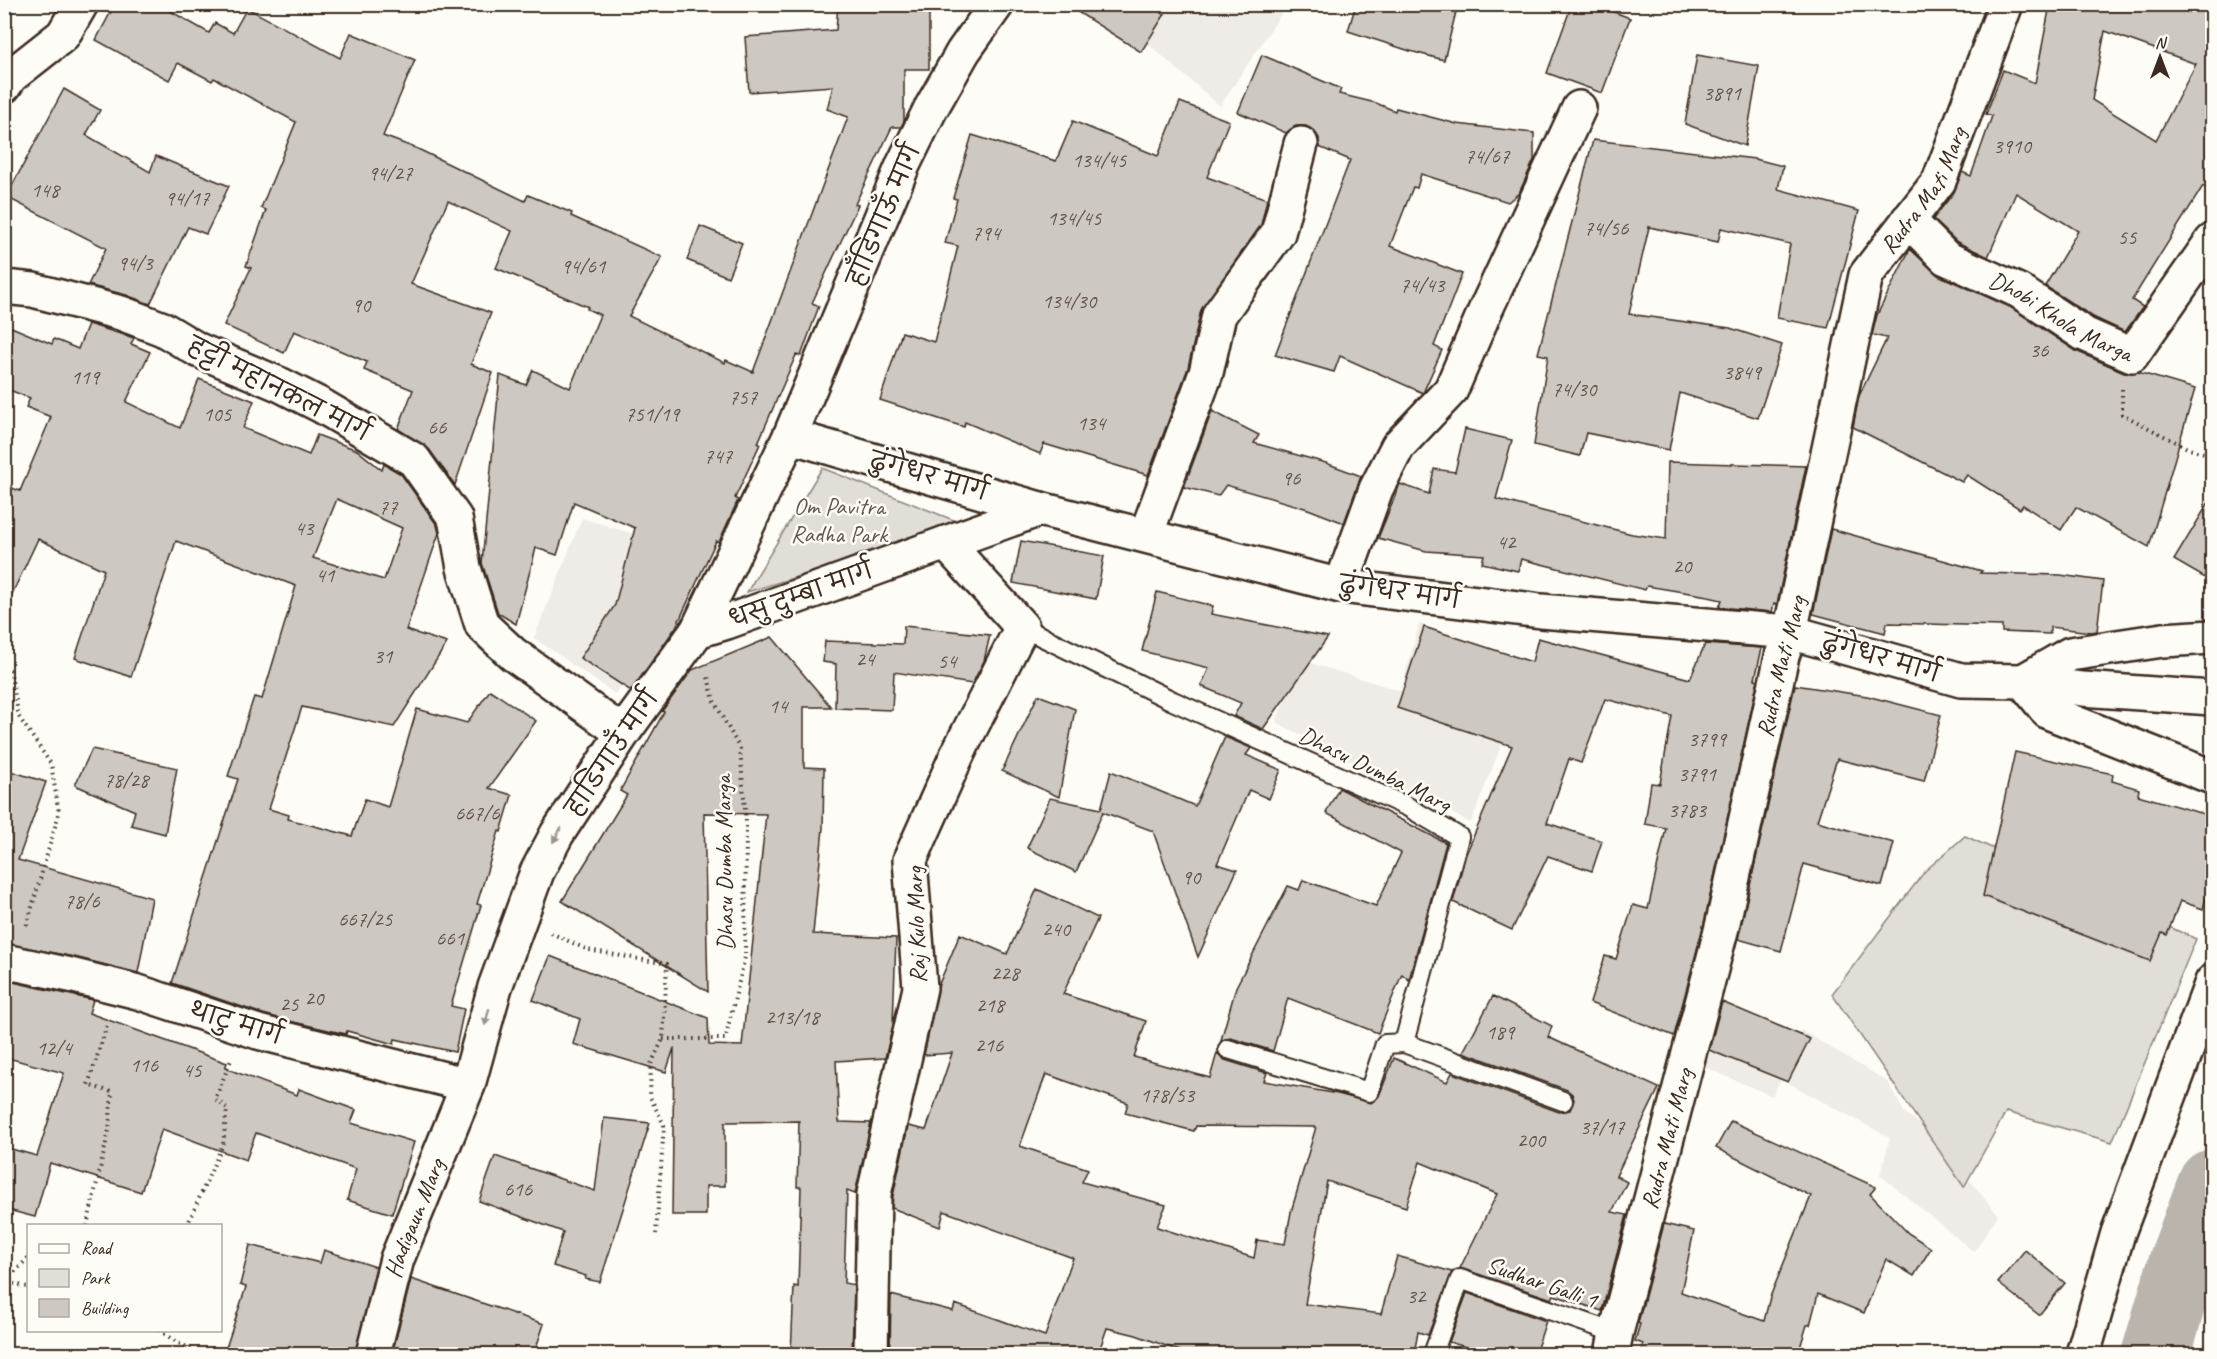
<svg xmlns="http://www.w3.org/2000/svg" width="2217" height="1359" font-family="Caveat,'Playpen Sans Deva',sans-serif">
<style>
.built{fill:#efece7}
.green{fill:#e1ded7;stroke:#8e847a;stroke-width:1.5}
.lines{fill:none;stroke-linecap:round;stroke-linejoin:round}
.river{stroke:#bbb4ad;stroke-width:69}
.building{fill:#cdc8c2;stroke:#3b2a1e;stroke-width:1.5;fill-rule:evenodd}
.service-casing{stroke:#3b2a1e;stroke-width:22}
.minor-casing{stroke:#3b2a1e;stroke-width:38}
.tertiary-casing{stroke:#3b2a1e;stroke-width:38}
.secondary-casing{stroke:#3b2a1e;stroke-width:38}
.path{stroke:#3b2a1e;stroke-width:4;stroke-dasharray:1.5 4.5;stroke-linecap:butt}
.service{stroke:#fdfcf7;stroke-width:18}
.minor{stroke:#fdfcf7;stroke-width:33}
.tertiary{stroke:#fdfcf7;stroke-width:33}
.secondary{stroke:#fdfcf7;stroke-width:33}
.oneway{fill:#9c938a}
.labels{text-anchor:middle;stroke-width:5;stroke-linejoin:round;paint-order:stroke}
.number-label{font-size:21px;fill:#605247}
.street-label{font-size:24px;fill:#3b2a1e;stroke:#fdfcf7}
.park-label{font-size:24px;fill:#64574c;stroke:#fdfcf7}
</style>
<rect width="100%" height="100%" fill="#fdfcf7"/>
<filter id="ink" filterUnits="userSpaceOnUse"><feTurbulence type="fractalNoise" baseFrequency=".0167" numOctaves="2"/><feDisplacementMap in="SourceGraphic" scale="12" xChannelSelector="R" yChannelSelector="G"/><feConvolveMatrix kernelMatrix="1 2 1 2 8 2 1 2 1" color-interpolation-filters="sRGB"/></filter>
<g filter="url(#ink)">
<g class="built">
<polygon points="1103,5 1287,5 1220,106"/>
<polygon points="582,518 660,542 660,628 615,694 534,638"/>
<polygon points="1419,624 1530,662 1502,743 1471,823 1276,722 1301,660 1401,691"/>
<polygon points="1721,1019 1796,1048 1801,1030 1888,1082 1904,1112 1929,1130 1998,1215 1974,1252 1880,1175 1890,1138 1781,1079 1772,1096 1700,1065"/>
</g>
<g class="green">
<polygon points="822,468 966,525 747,592"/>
<polygon points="1965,836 2196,939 2112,1142 2006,1112 1964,1187 1832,994 1925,871"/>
</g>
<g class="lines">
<polyline class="river" points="2156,1354 2184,1259 2212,1184"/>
</g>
<g class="building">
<polygon points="115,4 158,4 209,33 215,23 233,33 247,8 340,58 351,33 415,60 383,136 418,149 525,201 528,195 572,213 571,216 662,257 629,316 725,363 726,360 753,372 848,117 827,109 833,86 749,92 745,37 836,30 838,4 929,4 929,69 904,69 904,121 901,127 892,127 855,204 858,205 812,303 819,306 801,356 796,355 758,443 760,444 735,498 738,500 719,542 716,541 676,627 631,691 580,658 615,605 635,528 574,502 557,555 536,548 516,624 498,613 482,563 500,375 526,385 533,370 570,388 600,315 587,309 588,307 496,268 512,231 448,201 411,284 491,313 471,364 493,373 455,485 429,449 398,429 413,390 364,370 367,362 294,331 284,353 224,325 251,268 246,266 266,210 261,208 296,122 214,78 212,81 178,63 169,80 96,40"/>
<polygon points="1065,4 1165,4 1161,13 1165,14 1141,52"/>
<polygon points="1356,4 1458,4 1444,60 1410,51 1348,31"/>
<polygon points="1572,4 1592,4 1630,18 1602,93 1547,73"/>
<path d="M2044 4H2183L2212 15V192L2203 186 2132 300 2143 307 2125 332 2093 317 2045 286 2078 231 2016 193 1988 257 1957 242 1933 219 1954 192 1962 172 1971 176 1992 116 1986 114 2003 70 2035 83 2049 10 2043 8ZM2105 31 2196 64 2156 140 2092 100Z"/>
<polygon points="1262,55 1341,89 1339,94 1376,103 1395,111 1396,108 1457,124 1534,133 1534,160 1519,193 1508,202 1421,174 1417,188 1413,187 1390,246 1462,274 1434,346 1442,350 1423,393 1340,356 1334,372 1275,355 1350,160 1319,147 1319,138 1314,131 1306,126 1295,126 1286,133 1238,112"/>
<polygon points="1697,55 1759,66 1745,146 1685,124"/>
<polygon points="64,89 100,110 86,135 150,172 156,156 229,186 206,234 188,227 150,304 126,295 88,285 106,248 6,197"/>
<polygon points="1180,102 1229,121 1207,177 1267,199 1261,225 1201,310 1188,368 1148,475 1044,444 1040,454 965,422 964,427 880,400 902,332 934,342 958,246 945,243 957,199 953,198 972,135 1056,161 1073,121 1158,156"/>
<polygon points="1593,140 1755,159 1783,166 1778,189 1859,211 1828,328 1777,318 1790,244 1721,228 1718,242 1649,227 1629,314 1730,328 1782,345 1758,418 1680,393 1669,450 1586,433 1580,456 1534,445 1548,356 1538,354"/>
<polygon points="700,226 742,243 728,277 687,260"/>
<polygon points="1910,249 1938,275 2010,307 2076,351 2124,372 2138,372 2195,389 2149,547 2076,507 2061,530 2023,505 2020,509 1967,475 1962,482 1853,427 1859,396 1887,338 1872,335 1877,315"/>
<path d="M4 324 52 344 54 339 78 349 88 324 134 338 131 344 150 352 126 402 180 428 199 379 254 401 243 428 309 455 317 435 357 450 382 470 384 464 401 474 437 525 439 533 406 630 447 643 394 727 302 707 269 809 289 815 288 819 352 836 365 799 388 807 417 709 467 723 490 690 536 721 489 788 512 795 501 832 499 831 477 904 481 905 451 1006 464 1009 455 1052 395 1039 394 1044 347 1031 346 1034 293 1022 263 1014 172 983 238 779 228 776 254 697 262 699 296 586 176 541 131 677 75 658 104 570 38 539 4 611V485L20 491 51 417 26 407 30 398 4 388ZM337 499 402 528 384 580 313 558Z"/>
<polygon points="1212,411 1259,435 1254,443 1326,463 1361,476 1344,523 1308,509 1226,485 1218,496 1184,487"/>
<polygon points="1465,429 1512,440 1496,499 1632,534 1666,539 1668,462 1806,466 1777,604 1774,603 1772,612 1719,607 1722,600 1708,597 1708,596 1647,586 1645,590 1521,559 1518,571 1482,563 1484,555 1426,551 1378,538 1400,484 1429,494 1434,469 1455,472"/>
<polygon points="2212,497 2212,582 2174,560"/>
<polygon points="1831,529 1982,571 1980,573 2060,575 2103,581 2097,631 2091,632 2050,627 2050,634 2002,632 2002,626 1887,623 1885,633 1813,614"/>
<polygon points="1021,541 1104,556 1096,599 1013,583"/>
<polygon points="1157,592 1213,606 1211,614 1328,637 1263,729 1234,716 1241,703 1201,686 1209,668 1142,651"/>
<polygon points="904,626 990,635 984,661 972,684 894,672 892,710 835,708 836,664 823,662 825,641 903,644"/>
<polygon points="1424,627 1532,662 1538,638 1690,679 1705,644 1762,648 1755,679 1758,680 1704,923 1674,1036 1590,1003 1605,956 1616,959 1633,905 1648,909 1666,828 1645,824 1651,783 1660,784 1672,716 1605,699 1581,763 1569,759 1547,823 1602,841 1592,871 1548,856 1512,930 1453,902 1466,854 1512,746 1397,708"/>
<polygon points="772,637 831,707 804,707 804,767 824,768 823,828 813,934 896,938 893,1025 885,1058 836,1061 839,1122 871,1123 855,1194 847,1191 844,1283 854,1285 852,1354 791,1354 794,1286 798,1287 801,1187 797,1187 799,1121 725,1122 725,1186 706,1186 706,1215 672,1215 674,1048 666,1072 573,1044 580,1019 533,1000 550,956 708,1018 709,1045 742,1046 766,814 704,813 708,992 562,901 627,795 620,791 664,712 662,711 692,670"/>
<polygon points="1795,685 1867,696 1941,715 1924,781 1837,759 1817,821 1894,843 1882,886 1804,864 1781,951 1738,939"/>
<polygon points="1038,695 1075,709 1059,797 1002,771"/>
<polygon points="1225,737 1251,748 1246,755 1281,770 1269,799 1249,790 1217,864 1237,870 1198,957 1153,831 1103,812 1076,872 1027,848 1050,798 1101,809 1111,771 1195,806"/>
<polygon points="92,749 177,768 165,834 131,825 135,811 75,785"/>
<polygon points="2015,752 2113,774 2112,781 2139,789 2138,795 2207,815 2205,824 2212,827 2212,877 2203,909 2180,901 2167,935 2162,933 2150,961 1983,896"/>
<polygon points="4,769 46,782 18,860 152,898 138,973 74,957 4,943"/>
<polygon points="1339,788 1446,843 1409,980 1402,974 1378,1033 1288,998 1273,1051 1231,1038 1221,1040 1236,987 1288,886 1299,890 1303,880 1376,906 1401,853 1326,813"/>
<path d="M1037 889 1098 918 1063 994 1146 1021 1134 1057 1210 1078 1217 1053 1225 1060 1267 1073 1264 1081 1338 1094 1371 1103 1379 1096 1394 1058 1447 1082 1452 1073 1559 1112 1570 1110 1574 1100 1572 1094 1567 1090 1463 1052 1493 996 1552 1026 1548 1037 1659 1088 1616 1176 1627 1182 1612 1212 1627 1215 1602 1311 1554 1295 1552 1299 1460 1268 1497 1194 1420 1162 1406 1207 1327 1181 1305 1304 1381 1314 1397 1256 1452 1272 1428 1335 1418 1332 1414 1354H1188L1136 1335 1107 1328 1098 1354H890L891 1295 953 1311 955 1304 1045 1336 1073 1258 944 1211 940 1227 892 1208 893 1196 908 1126 926 1130 952 1053 924 1055 939 984 960 934 1007 954ZM1046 1074 1128 1103 1125 1113 1194 1131 1196 1126 1316 1127 1291 1212 1285 1244 1257 1240 1254 1258 1157 1227 1166 1205 1082 1182 1088 1169 1020 1146Z"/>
<polygon points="4,980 93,1000 89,1013 227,1063 225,1068 297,1095 299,1089 356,1110 351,1123 414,1142 392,1214 347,1200 356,1169 256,1133 246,1160 162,1129 141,1192 50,1163 35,1217 4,1209 4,1147 37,1156 64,1073 4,1057"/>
<polygon points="1722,1002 1810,1039 1788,1082 1709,1050"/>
<polygon points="604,1118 650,1123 600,1282 585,1279 586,1276 553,1266 563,1232 479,1201 495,1156 595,1191"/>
<polygon points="1731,1121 1876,1187 1870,1194 1908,1233 1931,1248 1914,1276 1886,1259 1864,1313 1818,1294 1810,1325 1807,1325 1798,1354 1640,1354 1643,1344 1635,1341 1640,1324 1638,1323 1664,1224 1694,1231 1681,1292 1764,1321 1770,1297 1811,1196 1716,1148"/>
<polygon points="250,1245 320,1263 324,1250 376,1267 355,1354 224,1354 246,1287 240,1285"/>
<polygon points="2025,1250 2065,1283 2039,1315 1998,1283"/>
<polygon points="411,1279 544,1324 534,1354 392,1354"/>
<polygon points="1467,1293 1546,1321 1535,1354 1489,1354 1449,1342"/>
</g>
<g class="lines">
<defs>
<g id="service">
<polyline points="1022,627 1173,701 1408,807 1459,837 1404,1043 1563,1101"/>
<polyline points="1228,1049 1369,1092 1385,1044 1404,1043"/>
<polyline points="1433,1354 1460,1279 1616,1333"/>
</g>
<g id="minor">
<polyline points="4,86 11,76 63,35 81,4"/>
<path id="s1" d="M1908 220 1946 258 2019 291 2084 334 2132 355 2212 241"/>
<polyline points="4,287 33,290 121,313 163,329 198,350 281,385 322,406 414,460 455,518 464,568 482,625 513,654 623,733"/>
<polyline points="1146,535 1206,373 1219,315 1278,233 1301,144"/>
<polyline points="1341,586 1376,489 1398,446 1451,390 1485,311 1579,108"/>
<polyline points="697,631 727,622 1040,509"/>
<path id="s2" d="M373 1354 397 1259 468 1085"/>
<polyline points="871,1354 874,1194 920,988 910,860 958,753 1022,627 946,543"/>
<path id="s3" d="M1612 1354 1616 1333 1722 927 1782 656 1790 632 1866 275 1939 181 2006 4"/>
</g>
<g id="tertiary">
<polyline points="790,436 1040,509 1341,586 1541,611 1790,632 1961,680 2023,681 2082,689 2212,698"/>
<polyline points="2023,681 2048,712 2212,777"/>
<polyline points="2023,681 2070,654 2163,640 2212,637"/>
<polyline points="2083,1354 2118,1233 2212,982"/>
</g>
<polyline id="secondary" points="4,961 70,975 138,992 258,1032 468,1085 495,987 537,872 557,834 623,733 697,631 790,436 903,165 930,110 963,52 997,4"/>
</defs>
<use href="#service" class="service-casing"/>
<use href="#minor" class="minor-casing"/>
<use href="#tertiary" class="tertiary-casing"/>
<use href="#secondary" class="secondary-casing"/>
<g class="path">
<polyline points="1521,4 1522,4"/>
<polyline points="2122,389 2122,414 2189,449 2212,455"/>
<polyline points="4,668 10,670 19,717 51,764 59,813 26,928"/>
<polyline points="551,933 588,950 667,964 663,1039 651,1064 650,1097 664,1125 656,1234"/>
<polyline points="663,1039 725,1039 745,957 746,822 740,749 714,701 708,677"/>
<polyline points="87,1226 109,1130 112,1092 88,1085 108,1022"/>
<polyline points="187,1226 223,1144 227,1108 215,1099 231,1060"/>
<polyline points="28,1258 5,1282 28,1287"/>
<polyline points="159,1330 178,1343 203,1354"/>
</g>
<use href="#service" class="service"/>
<use href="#minor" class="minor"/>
<use href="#tertiary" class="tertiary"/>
<use href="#secondary" class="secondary"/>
</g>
<defs><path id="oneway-solid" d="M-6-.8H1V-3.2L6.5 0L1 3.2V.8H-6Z" transform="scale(1.5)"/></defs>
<g class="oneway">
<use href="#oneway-solid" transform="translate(557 835) rotate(120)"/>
<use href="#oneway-solid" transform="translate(487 1017) rotate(105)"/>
</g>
</g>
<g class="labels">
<g class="number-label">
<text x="1722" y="100">3891</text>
<text x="2012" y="153">3910</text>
<text x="1487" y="163">74/67</text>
<text x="1099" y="167">134/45</text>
<text x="390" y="180">94/27</text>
<text x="45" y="197">148</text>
<text x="187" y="205">94/17</text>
<text x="1074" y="225">134/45</text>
<text x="1606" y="235">74/56</text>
<text x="986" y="240">794</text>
<text x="2127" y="244">55</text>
<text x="135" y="270">94/3</text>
<text x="583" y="273">94/61</text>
<text x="1422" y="292">74/43</text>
<text x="1069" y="308">134/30</text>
<text x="361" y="312">90</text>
<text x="2039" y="357">36</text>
<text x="1742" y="379">3849</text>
<text x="85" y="384">119</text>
<text x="1574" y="396">74/30</text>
<text x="743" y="404">757</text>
<text x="217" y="421">105</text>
<text x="652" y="421">751/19</text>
<text x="1091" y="430">134</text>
<text x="437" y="434">66</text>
<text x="718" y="463">747</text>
<text x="1291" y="485">96</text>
<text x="388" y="514">77</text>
<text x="304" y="535">43</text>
<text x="1506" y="549">42</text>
<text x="1682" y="573">20</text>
<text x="325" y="582">41</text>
<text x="383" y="663">31</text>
<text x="865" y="666">24</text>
<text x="947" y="668">54</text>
<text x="778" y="713">14</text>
<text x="1707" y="746">3799</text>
<text x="1697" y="781">3791</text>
<text x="126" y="787">78/28</text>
<text x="1687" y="817">3783</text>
<text x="477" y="820">667/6</text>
<text x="1191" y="884">90</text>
<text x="82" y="908">78/6</text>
<text x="365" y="926">667/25</text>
<text x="1056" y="936">240</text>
<text x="450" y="945">661</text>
<text x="1005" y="980">228</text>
<text x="314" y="1005">20</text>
<text x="289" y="1011">25</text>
<text x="990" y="1012">218</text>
<text x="792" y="1024">213/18</text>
<text x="1500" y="1039">189</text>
<text x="989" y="1052">216</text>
<text x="54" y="1055">12/4</text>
<text x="144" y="1072">116</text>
<text x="192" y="1077">45</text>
<text x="1167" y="1102">178/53</text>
<text x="1602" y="1134">37/17</text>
<text x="1531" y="1147">200</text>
<text x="518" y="1196">616</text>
<text x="1416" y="1303">32</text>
</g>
<g class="street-label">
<text dy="8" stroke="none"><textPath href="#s3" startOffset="1212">Rudra Mati Marg</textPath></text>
<text transform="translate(884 215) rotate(-67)" y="8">हाँडिगाऊँ मार्ग</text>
<text dy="8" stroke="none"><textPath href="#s1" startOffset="183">Dhobi Khola Marga</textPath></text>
<text transform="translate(279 389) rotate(27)" y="8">हट्टी महानकल मार्ग</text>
<text transform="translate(929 476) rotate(16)" y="8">ढुंगेधर मार्ग</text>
<text transform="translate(1400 592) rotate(8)" y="8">ढुंगेधर मार्ग</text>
<text transform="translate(801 595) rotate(-20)" y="8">धसु दुम्बा मार्ग</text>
<text transform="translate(1881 658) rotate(16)" y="8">ढुंगेधर मार्ग</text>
<text dy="8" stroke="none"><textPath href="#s3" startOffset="708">Rudra Mati Marg</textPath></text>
<text transform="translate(612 753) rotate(-56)" y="8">हाडिगाउँ मार्ग</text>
<text transform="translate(1375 769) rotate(26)" y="8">Dhasu Dumba Marg</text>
<text transform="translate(724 863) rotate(-91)" y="8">Dhasu Dumba Marga</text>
<text transform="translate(916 925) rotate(-92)" y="8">Raj Kulo Marg</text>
<text transform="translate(236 1023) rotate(17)" y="8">थाटु मार्ग</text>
<text dy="8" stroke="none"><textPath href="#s3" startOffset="222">Rudra Mati Marg</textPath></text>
<text dy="8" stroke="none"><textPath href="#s2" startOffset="142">Hadigaun Marg</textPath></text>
<text transform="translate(1542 1282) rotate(19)" y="8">Sudhar Galli 1</text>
</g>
<g class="park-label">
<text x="839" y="514">Om Pavitra<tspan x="839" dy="28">Radha Park</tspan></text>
</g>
</g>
<rect width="2217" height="1359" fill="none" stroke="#fdfcf7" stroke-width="24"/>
<rect x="12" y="12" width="2193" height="1335" fill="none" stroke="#3b2a1e" stroke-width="2" filter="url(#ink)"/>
<rect x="27" y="1224" width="195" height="108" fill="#fdfcf7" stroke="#afa8a0" stroke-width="1.5"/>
<rect x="39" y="1244" width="30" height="9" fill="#fdfcf7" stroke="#afa8a0" stroke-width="1.5"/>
<text x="81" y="1254" font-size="18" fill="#3b2a1e">Road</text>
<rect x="39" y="1269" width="30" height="18" fill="#e1ded7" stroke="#afa8a0" stroke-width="1.5"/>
<text x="81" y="1284" font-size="18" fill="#3b2a1e">Park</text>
<rect x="39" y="1299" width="30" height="18" fill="#cdc8c2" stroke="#afa8a0" stroke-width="1.5"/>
<text x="81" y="1314" font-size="18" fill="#3b2a1e">Building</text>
<g transform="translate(2160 57)" stroke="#fdfcf7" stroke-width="4.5" paint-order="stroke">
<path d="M0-4.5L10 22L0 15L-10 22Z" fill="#3b2a1e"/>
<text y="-9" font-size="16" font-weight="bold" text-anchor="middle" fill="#3b2a1e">N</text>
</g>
</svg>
